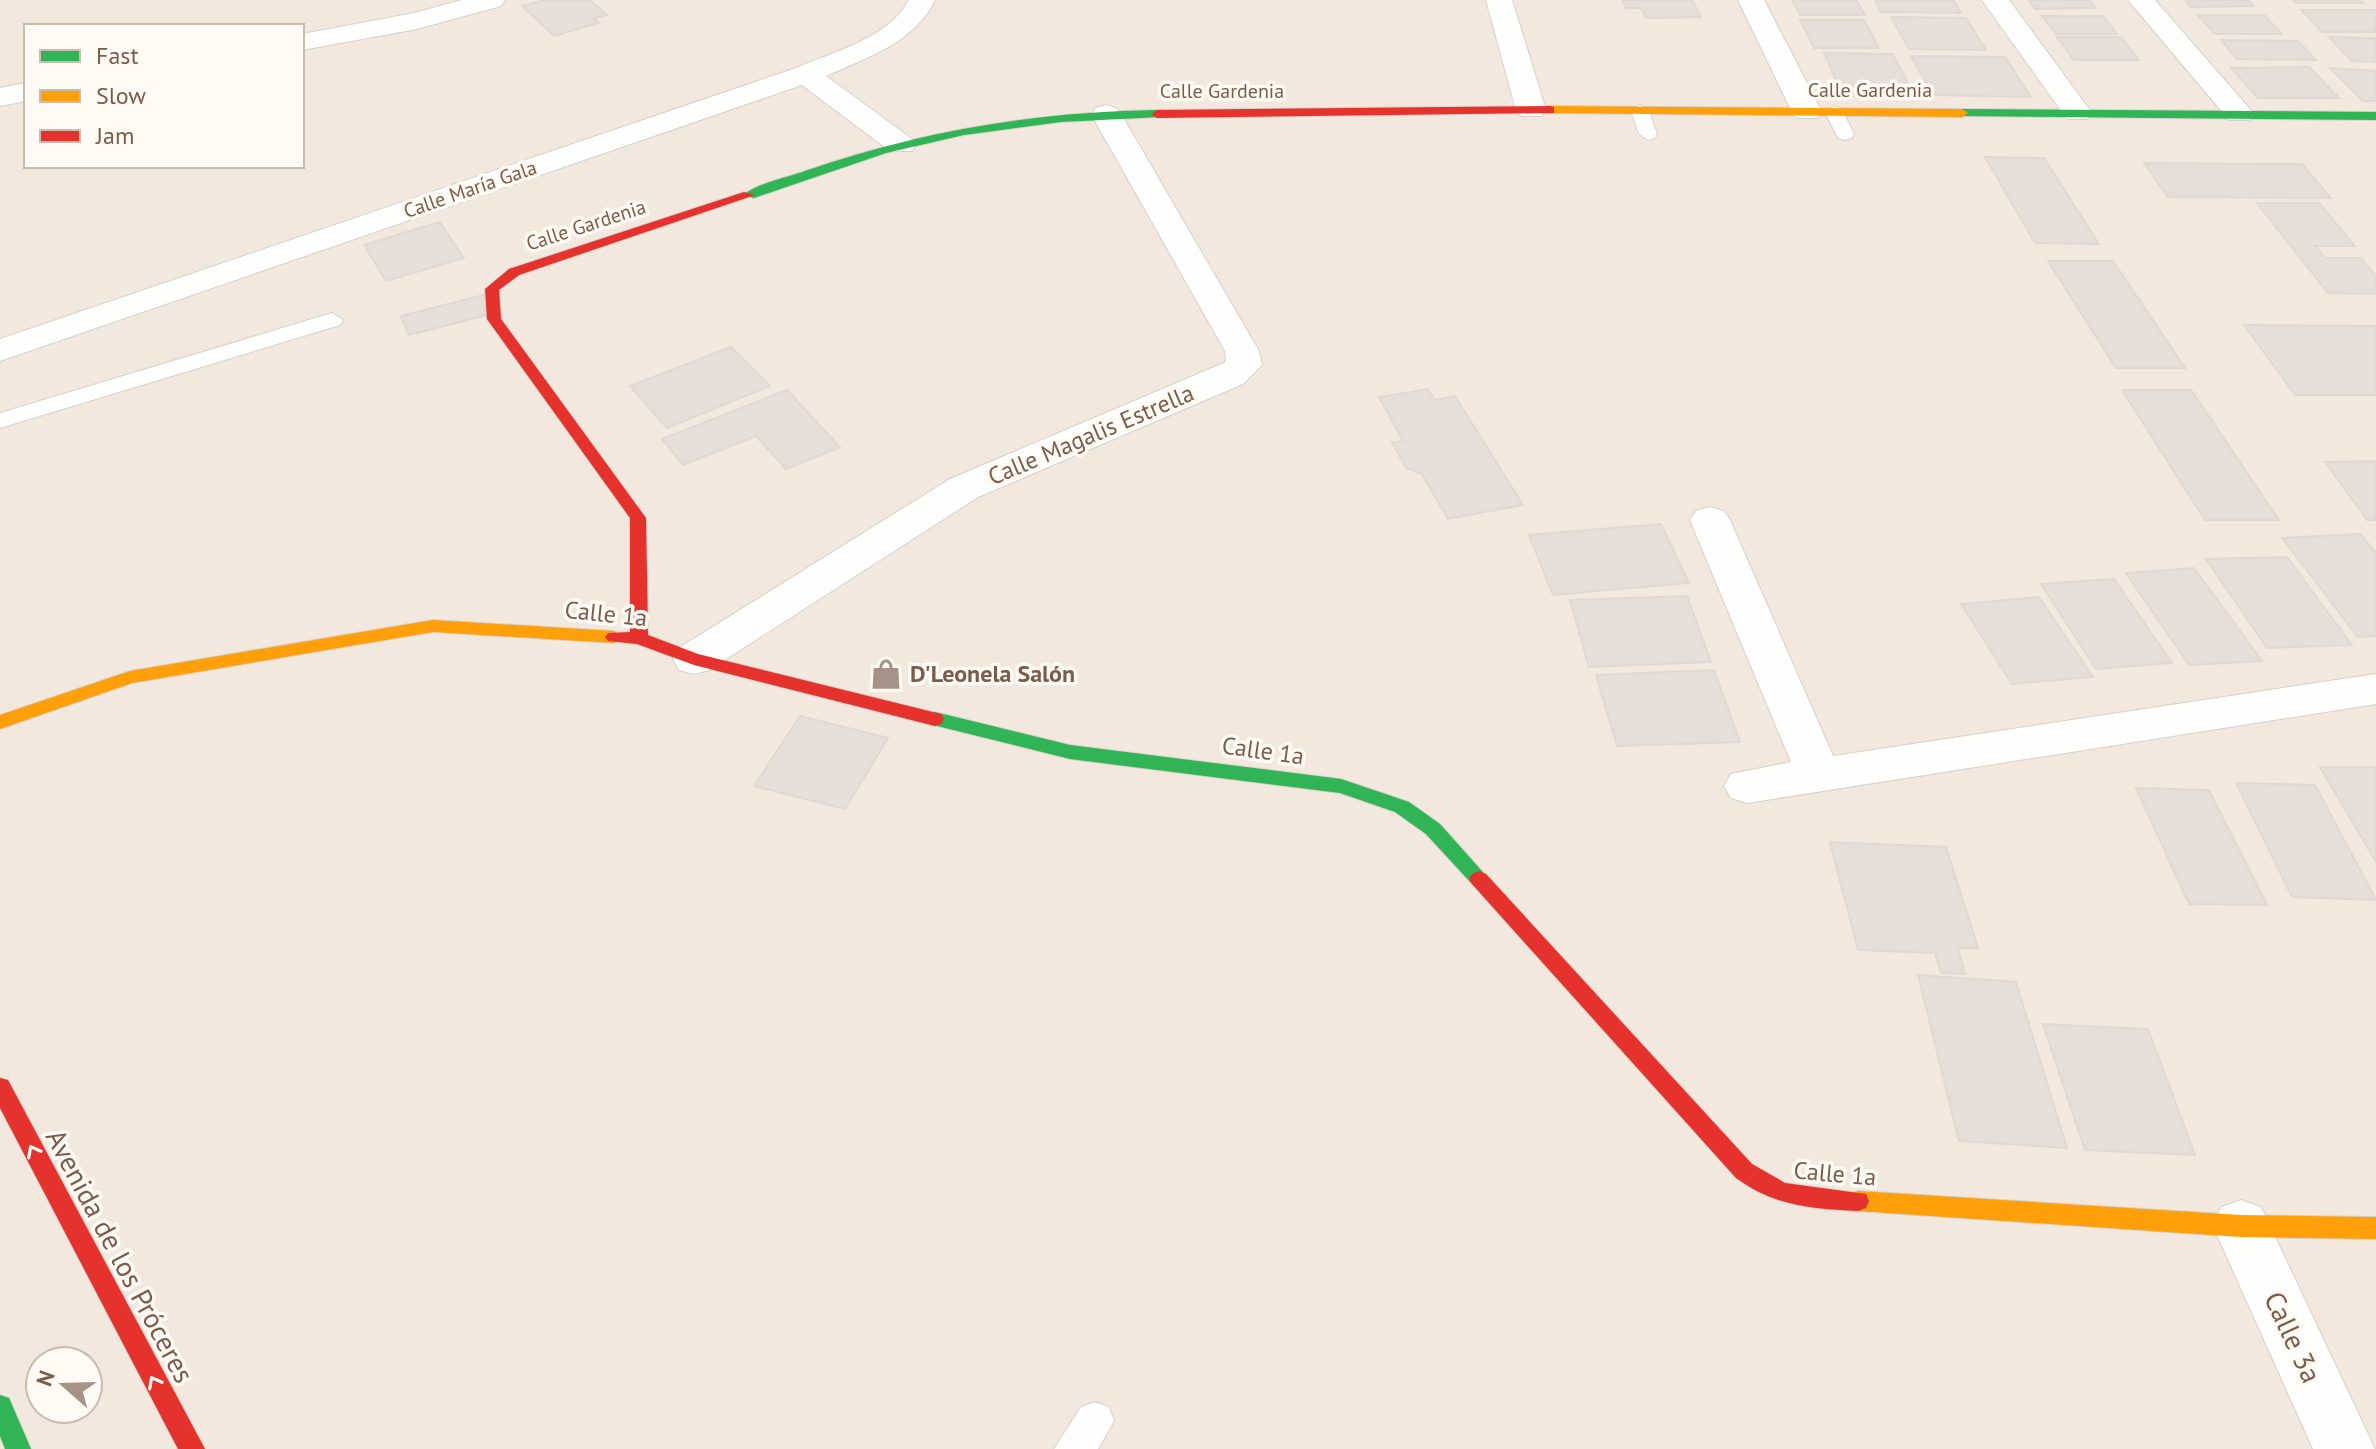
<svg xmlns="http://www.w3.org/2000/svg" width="2376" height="1449" font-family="'PT Sans',sans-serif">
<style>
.residential{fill:#f2e8de;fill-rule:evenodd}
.building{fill:#e6ded7;stroke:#e2d8d2;stroke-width:2}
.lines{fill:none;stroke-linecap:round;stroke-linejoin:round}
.lane-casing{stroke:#d7d1cb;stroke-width:2}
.street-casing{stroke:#d7d1cb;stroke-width:2}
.fast-casing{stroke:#d9d2cb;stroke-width:2}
.slow-casing{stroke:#d9d2cb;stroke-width:2}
.jam-casing{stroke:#d9d2cb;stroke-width:2}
.lane{fill:#fefefd;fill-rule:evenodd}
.street{fill:#fefefd;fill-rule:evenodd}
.fast{fill:#30b455;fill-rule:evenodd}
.slow{fill:#ff9f0a;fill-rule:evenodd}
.jam{fill:#e5322d;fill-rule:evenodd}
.oneway{stroke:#fffaf3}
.labels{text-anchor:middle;stroke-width:7;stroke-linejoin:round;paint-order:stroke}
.far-street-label{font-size:20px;fill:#7a5c4d;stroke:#fffaf3}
.street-label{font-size:24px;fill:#7a5c4d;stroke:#fffaf3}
.poi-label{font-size:24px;font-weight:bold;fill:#7a5c4d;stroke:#fffaf3;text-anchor:start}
.near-street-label{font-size:28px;fill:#7a5c4d;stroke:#fffaf3}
</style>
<rect width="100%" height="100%" fill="#f9f5f0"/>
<path class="residential" d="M0 0H2376V1449H0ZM26 26H302V166H26ZM40 1361H88V1409H40Z"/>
<g class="building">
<polygon points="545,0 590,0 607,15 594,18 599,23 554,36 522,6"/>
<polygon points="1622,0 1692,0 1701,17 1646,18 1641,8 1626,8"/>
<polygon points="1792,0 1856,0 1865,15 1800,15"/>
<polygon points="1875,0 1953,0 1961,13 1881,12"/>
<polygon points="2028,0 2089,0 2096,8 2035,9"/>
<polygon points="2185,0 2248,0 2254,6 2191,7"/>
<polygon points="2293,0 2360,0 2363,3 2296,3"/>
<polygon points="2301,10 2376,10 2376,32 2322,32"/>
<polygon points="2198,15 2264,15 2282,34 2215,34"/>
<polygon points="2042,16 2103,16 2117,34 2056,34"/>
<polygon points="1891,17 1966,18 1986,50 1909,49"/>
<polygon points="1800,20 1864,20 1879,48 1814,48"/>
<polygon points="2057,37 2121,37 2139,60 2074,60"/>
<polygon points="2329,37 2376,38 2376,62 2352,61"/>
<polygon points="2221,40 2298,41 2316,60 2237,59"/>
<polygon points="1824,53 1893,54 1915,97 1843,96"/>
<polygon points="1911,56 2005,57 2031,97 1933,95"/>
<polygon points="2309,67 2339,98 2258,98 2231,68"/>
<polygon points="2330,68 2376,71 2376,101 2363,101"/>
<polygon points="1985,157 2044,158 2099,244 2035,243"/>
<polygon points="2144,163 2302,164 2331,198 2168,197"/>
<polygon points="2257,203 2319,203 2355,246 2315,246 2325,258 2361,258 2376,276 2376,294 2328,293"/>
<polygon points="440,222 464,258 386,281 364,245"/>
<polygon points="2048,261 2113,261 2185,368 2116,368"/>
<polygon points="484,295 491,314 409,335 401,316"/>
<polygon points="2244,325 2376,326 2376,395 2295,395"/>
<polygon points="731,347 770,386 667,428 630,386"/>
<polygon points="1428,389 1435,400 1455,396 1523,505 1448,519 1422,474 1406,468 1392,442 1403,441 1379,397"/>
<polygon points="787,390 840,447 786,469 756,436 683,465 662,439"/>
<polygon points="2122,390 2191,390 2279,520 2205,520"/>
<polygon points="2376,461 2376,520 2367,520 2325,462"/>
<polygon points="1661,524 1689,583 1553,595 1529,535"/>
<polygon points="2360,534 2376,553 2376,636 2358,637 2282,538"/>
<polygon points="2287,557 2352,645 2267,648 2206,559"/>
<polygon points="2194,568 2262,661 2189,665 2126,573"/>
<polygon points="2114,579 2172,663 2096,669 2041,584"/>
<polygon points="1687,596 1711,662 1589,667 1570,600"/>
<polygon points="2039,597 2093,677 2012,684 1961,604"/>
<polygon points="1714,670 1740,742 1617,746 1596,675"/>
<polygon points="800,716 888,738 845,809 754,786"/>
<polygon points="2320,767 2376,767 2376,862"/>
<polygon points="2236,783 2315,785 2376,900 2292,897"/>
<polygon points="2136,788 2209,790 2267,905 2189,904"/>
<polygon points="1830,842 1946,847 1978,948 1958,948 1965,974 1941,973 1935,953 1858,950"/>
<polygon points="1918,975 2016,982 2067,1148 1959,1141"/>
<polygon points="2043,1024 2148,1029 2195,1155 2085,1150"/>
</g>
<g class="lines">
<defs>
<g id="lane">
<polygon points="1640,105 1649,111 1657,134 1655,138 1648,140 1639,134 1631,111"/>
<polygon points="1834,106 1841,108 1854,134 1852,138 1845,140 1838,138 1825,112"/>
<polygon points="332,313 343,320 340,325 0,428 0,413"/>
<polygon points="1095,1402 1109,1407 1114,1421 1098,1449 1054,1449 1081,1407"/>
</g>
<g id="street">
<polygon points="462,0 505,0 501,6 417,29 302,50 302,34 414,13"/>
<path d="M909 0H935C914 43 868 57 826 76L912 139 916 145 912 151H890L802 85 0 361V339L796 68C833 52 889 38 909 0Z"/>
<polygon points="1486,0 1512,0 1546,110 1541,116 1521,116 1516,110"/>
<polygon points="1738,0 1764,0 1822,112 1817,118 1797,118 1792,112"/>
<polygon points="1982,0 2009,0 2092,113 2087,119 2067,119"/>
<polygon points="2128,0 2155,0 2249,108 2254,114 2249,120 2229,120"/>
<polygon points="26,83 26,101 0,106 0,88"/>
<polygon points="1106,105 1116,108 1121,114 1259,351 1262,365 1243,384 978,497 709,670 694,674 679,670 673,659 679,648 950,479 1226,362 1225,351 1091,114 1096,108"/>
<polygon points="1710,507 1724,511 1730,520 1833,756 2376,674 2376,704 1747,803 1731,798 1724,786 1731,774 1791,762 1690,520 1696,511"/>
<polygon points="2241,1200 2261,1207 2375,1449 2313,1449 2213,1226 2221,1207"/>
</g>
<g id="fast">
<polygon points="1962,109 2376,112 2376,120 1958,116 1956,113"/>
<path d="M1157 110 1163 114 1161 117 1061 122 964 135 886 153 754 198 743 195C758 183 786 178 805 171 920 131 1035 112 1157 110Z"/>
<polygon points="935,712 1070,745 1341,779 1409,802 1440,824 1489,879 1486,884 1479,887 1472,884 1426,834 1395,812 1340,793 1070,759 929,724 926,719 929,714"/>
<polygon points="0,1395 9,1398 31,1449 5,1449 0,1436"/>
</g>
<g id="slow">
<polygon points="1550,106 1962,109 1968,113 1962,117 1546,113 1546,107"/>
<polygon points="433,620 614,631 623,637 614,643 433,632 132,683 0,729 0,715 130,671"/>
<polygon points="1858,1191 2241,1215 2376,1217 2376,1239 2241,1237 1858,1211 1850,1208 1847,1201 1850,1194"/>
</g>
<g id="jam">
<polygon points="1550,106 1554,107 1554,113 1157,118 1151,114 1157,110"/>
<polygon points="744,192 755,195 519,275 499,290 501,319 646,518 648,635 698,654 941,714 944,719 941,724 935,726 694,665 637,644 608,641 605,637 608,633 630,632 630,518 487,319 485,289 509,269"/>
<path d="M1479 871 1486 874 1752 1164 1785 1183 1866 1194 1869 1201 1866 1208 1858 1211C1812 1209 1774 1206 1736 1178L1472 884 1469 879 1472 874Z"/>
<polygon points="0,1078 8,1080 205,1449 178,1449 0,1108"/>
</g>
</defs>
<use href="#lane" class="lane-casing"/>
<use href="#street" class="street-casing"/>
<use href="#fast" class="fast-casing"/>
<use href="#slow" class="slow-casing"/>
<use href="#jam" class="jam-casing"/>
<use href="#lane" class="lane"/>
<use href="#street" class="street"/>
<use href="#fast" class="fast"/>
<use href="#slow" class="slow"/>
<use href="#jam" class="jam"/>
</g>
<defs><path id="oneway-chevron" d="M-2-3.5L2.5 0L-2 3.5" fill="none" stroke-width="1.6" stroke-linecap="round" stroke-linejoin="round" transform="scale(2)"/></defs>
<g class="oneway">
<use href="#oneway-chevron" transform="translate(33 1151) rotate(-118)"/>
<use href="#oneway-chevron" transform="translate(154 1382) rotate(-118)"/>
</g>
<defs>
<symbol id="shop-bare" viewBox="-9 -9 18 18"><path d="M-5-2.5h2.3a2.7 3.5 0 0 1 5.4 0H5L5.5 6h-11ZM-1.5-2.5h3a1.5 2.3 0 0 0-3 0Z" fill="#a69286" stroke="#fffaf3" stroke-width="2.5" paint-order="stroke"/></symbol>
</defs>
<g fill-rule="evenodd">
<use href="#shop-bare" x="864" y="652" width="44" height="44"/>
</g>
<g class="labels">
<g class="far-street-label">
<text x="1870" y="97">Calle Gardenia</text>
<text x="1222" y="98">Calle Gardenia</text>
<text transform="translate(470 189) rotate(-19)" y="7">Calle María Gala</text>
<text transform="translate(586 225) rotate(-18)" y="7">Calle Gardenia</text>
</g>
<g class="street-label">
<text transform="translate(1091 435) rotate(-23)" y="8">Calle Magalis Estrella</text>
<text transform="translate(606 614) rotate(6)" y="8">Calle 1a</text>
<text transform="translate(1263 751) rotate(8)" y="8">Calle 1a</text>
<text transform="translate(1835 1174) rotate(5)" y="8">Calle 1a</text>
</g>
<g class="poi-label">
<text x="910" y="682">D'Leonela Salón</text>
</g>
<g class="near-street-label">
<text transform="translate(120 1256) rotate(62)" y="10">Avenida de los Próceres</text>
<text transform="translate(2293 1337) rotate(65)" y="10">Calle 3a</text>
</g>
</g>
<rect x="24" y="24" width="280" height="144" fill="#fffaf3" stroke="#cabbb1" stroke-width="2"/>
<rect x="40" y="50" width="40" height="12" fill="#30b455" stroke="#cabbb1" stroke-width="2"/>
<text x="96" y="64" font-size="24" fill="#7a5c4d">Fast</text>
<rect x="40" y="90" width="40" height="12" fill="#ff9f0a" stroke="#cabbb1" stroke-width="2"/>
<text x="96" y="104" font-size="24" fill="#7a5c4d">Slow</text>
<rect x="40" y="130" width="40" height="12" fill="#e5322d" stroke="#cabbb1" stroke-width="2"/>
<text x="96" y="144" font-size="24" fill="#7a5c4d">Jam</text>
<g transform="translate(64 1385) rotate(290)"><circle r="38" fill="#fffaf3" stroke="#cabbb1" stroke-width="2"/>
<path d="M0-6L14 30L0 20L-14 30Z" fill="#a69286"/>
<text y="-12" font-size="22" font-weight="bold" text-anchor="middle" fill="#7a5c4d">N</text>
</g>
</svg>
